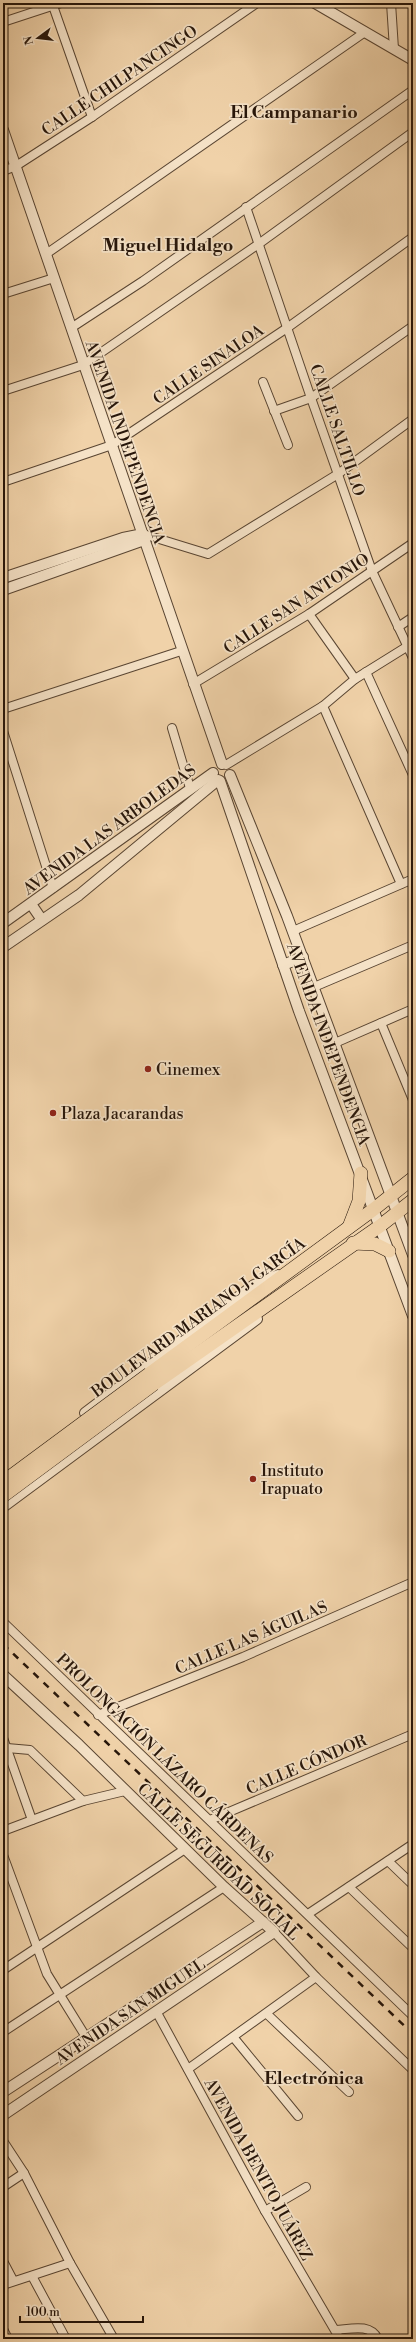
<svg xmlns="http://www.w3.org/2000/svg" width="416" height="2342" font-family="'Libre Bodoni',serif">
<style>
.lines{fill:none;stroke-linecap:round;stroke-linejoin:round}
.minor-casing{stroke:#594532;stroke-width:10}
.tertiary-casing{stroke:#594532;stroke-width:12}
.primary-casing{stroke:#27160a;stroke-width:14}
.minor{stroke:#f5e2c7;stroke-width:8}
.tertiary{stroke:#f5e2c7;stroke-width:10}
.primary{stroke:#f0d2a9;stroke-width:13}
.rail{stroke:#27160a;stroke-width:2.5;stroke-dasharray:7 7;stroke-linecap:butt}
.primary-bridge-casing{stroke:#27160a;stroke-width:14;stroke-linecap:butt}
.primary-bridge{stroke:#f0d2a9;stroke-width:13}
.poi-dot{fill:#8f2418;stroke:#f5e2c7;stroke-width:1.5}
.labels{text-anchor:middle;stroke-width:3.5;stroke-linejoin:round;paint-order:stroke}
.street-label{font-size:16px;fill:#27160a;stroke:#f5e2c7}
.poi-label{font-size:16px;fill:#27160a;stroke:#f5e2c7;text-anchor:start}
.quarter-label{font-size:18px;font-weight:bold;fill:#27160a;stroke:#f5e2c7}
</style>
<rect width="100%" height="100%" fill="#f0d2a9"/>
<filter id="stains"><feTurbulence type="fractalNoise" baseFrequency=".005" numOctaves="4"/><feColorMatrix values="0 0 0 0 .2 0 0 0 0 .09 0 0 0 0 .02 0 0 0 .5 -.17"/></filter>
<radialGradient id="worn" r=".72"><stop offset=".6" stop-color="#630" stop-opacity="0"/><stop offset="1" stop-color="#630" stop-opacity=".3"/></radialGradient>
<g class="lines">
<defs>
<g id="minor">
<polyline points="52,3 92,117"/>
<polyline points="391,3 394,49"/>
<polyline points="3,22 61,3"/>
<polyline points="3,171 16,166 92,117 257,3"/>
<polyline points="246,207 311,398 372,571 413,658"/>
<polyline points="46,254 365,32"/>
<polyline points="3,294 54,278"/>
<polyline points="71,328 143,281 413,90"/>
<polyline points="263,382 288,445"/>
<polyline points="3,391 83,365 260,243 413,132"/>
<polyline points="274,411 311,398 413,326"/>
<polyline points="3,482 112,445 287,328 413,237"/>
<polyline points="143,534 208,554 338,474 413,419"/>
<polyline points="309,614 355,679"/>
<polyline points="398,627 413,617"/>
<polyline points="366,672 413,775"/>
<polyline points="193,684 309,614 413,543"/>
<polyline points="323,706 401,884"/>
<polyline points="3,709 181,651"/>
<polyline points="172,728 190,788"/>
<polyline points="3,731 53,888"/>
<polyline points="226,765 323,706 355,679 408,646"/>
<polyline points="293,931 413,879"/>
<polyline points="314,987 413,945"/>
<polyline points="381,1023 413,1100"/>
<polyline points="335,1043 413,1009"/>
<polyline points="3,1622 413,2016"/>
<polyline points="98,1715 243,1657 413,1582"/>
<polyline points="3,1738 32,1820"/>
<polyline points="7,1748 30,1750 83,1801"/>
<polyline points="210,1820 413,1734"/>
<polyline points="3,1831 83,1801 125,1791"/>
<polyline points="3,1855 47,1974 86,2037"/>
<polyline points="388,1861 413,1885"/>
<polyline points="349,1887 413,1948"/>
<polyline points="308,1914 413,1844"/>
<polyline points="274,1932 316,1977 413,2070"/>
<polyline points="3,1970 185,1849"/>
<polyline points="156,2011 265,2211 340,2339"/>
<polyline points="267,2014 349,2092"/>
<polyline points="3,2032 224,1887"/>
<polyline points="234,2038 298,2116"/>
<polyline points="188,2069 316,1977"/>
<polyline points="3,2141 24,2173 70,2263 114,2339"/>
<polyline points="3,2187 24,2173"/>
<polyline points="265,2211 306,2187"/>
<polyline points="3,2261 13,2280"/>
<polyline points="32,2276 66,2339"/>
<polyline points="3,2285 70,2263"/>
<polyline points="3,2329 8,2339"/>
<path d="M336 2330C351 2329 370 2323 378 2339"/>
</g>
<g id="tertiary">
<polyline points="315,3 413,60"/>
<polyline points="3,130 222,764"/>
<polyline points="3,578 123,538 143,534"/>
<polyline points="3,590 144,540"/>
<polyline points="230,775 287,916 413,1255"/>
<polyline points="220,781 299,1011 413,1316"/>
<polyline points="31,904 42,920"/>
<polyline points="3,923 213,773"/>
<polyline points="3,947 79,895 218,780"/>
<polyline points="283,965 303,957"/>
<polyline points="85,1413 254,1285 278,1275"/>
<polyline points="3,1507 257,1319"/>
<polyline points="3,1675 79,1745 224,1887 274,1932 3,2115"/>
<polyline points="3,2092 263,1922"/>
</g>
<g id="primary">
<polyline points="349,1227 359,1201 361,1173"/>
<polyline points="353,1243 375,1244 389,1251"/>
<polyline points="149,1374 374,1209 413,1178"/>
<polyline points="154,1384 380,1226 413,1200"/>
</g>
</defs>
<use href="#minor" class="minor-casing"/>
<use href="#tertiary" class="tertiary-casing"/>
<use href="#primary" class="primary-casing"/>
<use href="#minor" class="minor"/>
<use href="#tertiary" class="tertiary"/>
<use href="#primary" class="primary"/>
<polyline class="rail" points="3,1644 413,2034"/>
<defs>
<g id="primary-bridge">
<polyline points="3,1482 149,1374"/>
<polyline points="3,1496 154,1384"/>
</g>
</defs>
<use href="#primary-bridge" class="primary-bridge-casing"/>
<use href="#primary-bridge" class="primary-bridge"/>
</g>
<g class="poi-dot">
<circle cx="148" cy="1069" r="4"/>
<circle cx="53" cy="1113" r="4"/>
<circle cx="253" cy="1479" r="4"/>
</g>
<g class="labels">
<g class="street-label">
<text transform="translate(119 80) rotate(-34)" y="6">CALLE CHILPANCINGO</text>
<text transform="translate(208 364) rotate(-34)" y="6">CALLE SINALOA</text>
<text transform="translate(338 430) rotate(71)" y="6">CALLE SALTILLO</text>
<text transform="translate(126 442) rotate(71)" y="6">AVENIDA INDEPENDENCIA</text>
<text transform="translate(296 603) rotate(-33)" y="6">CALLE SAN ANTONIO</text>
<text transform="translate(109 829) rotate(-36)" y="6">AVENIDA LAS ARBOLEDAS</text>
<text transform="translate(329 1044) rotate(70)" y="6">AVENIDA INDEPENDENCIA</text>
<text transform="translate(198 1317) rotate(-36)" y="6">BOULEVARD MARIANO J. GARCÍA</text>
<text transform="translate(251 1637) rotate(-23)" y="6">CALLE LAS ÁGUILAS</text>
<text transform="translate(165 1758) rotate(44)" y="6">PROLONGACIÓN LÁZARO CÁRDENAS</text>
<text transform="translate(306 1764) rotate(-23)" y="6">CALLE CÓNDOR</text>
<text transform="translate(219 1861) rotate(44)" y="6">CALLE SEGURIDAD SOCIAL</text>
<text transform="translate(130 2011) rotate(-34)" y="6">AVENIDA SAN MIGUEL</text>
<text transform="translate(259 2169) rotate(61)" y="6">AVENIDA BENITO JUÁREZ</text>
</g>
<g class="poi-label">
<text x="156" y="1075">Cinemex</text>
<text x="61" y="1119">Plaza Jacarandas</text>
<text x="261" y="1476">Instituto<tspan x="261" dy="18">Irapuato</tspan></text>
</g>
<g class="quarter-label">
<text x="294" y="118">El Campanario</text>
<text x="168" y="251">Miguel Hidalgo</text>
<text x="314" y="2084">Electrónica</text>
</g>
</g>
<rect width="416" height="2342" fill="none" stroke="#f0d2a9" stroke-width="16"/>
<rect x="4" y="4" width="408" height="2334" fill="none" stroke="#27160a" stroke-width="2"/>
<rect x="8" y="8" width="400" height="2326" fill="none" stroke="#27160a"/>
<g transform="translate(38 38) rotate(255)" stroke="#f5e2c7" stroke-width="3" paint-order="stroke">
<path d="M0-3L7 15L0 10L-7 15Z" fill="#27160a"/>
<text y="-6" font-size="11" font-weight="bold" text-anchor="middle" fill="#27160a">N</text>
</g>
<path d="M20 2316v6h123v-6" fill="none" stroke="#27160a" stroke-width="2"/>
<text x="26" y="2316" font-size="12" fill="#27160a" stroke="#f5e2c7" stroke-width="3" paint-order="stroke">100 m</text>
<rect width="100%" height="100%" filter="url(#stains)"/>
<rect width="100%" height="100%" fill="url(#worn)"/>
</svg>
